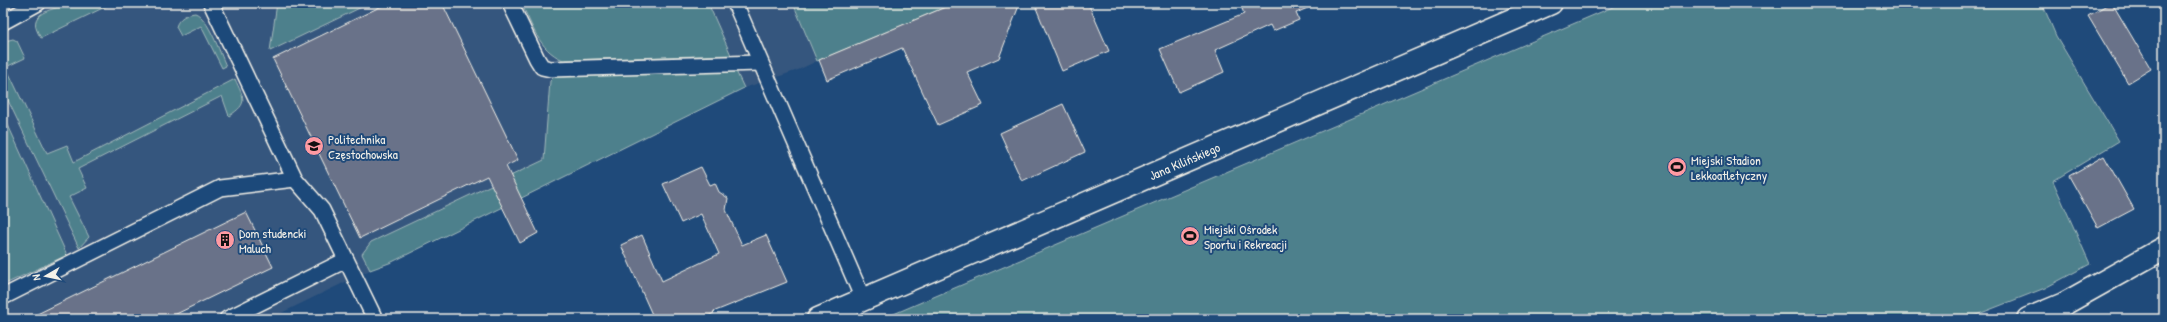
<svg xmlns="http://www.w3.org/2000/svg" width="2167" height="322" font-family="'Patrick Hand',sans-serif">
<style>
.built{fill:#35567e}
.green{fill:#4e808c;stroke:#a1b8ba}
.building{fill:#697289;stroke:#f4f1e8}
.lines{fill:none;stroke-linecap:round;stroke-linejoin:round}
.service-casing{stroke:#f4f1e8;stroke-width:18}
.tertiary-casing{stroke:#f4f1e8;stroke-width:25}
.service{stroke:#1f4a7a;stroke-width:15}
.tertiary{stroke:#1f4a7a;stroke-width:22}
.labels{text-anchor:middle;stroke-width:4;stroke-linejoin:round;paint-order:stroke}
.poi-label{font-size:13px;fill:#f4f1e8;stroke:#1f4a7a;text-anchor:start}
.street-label{font-size:13px;fill:#f4f1e8;stroke:#1f4a7a}
</style>
<rect width="100%" height="100%" fill="#1f4a7a"/>
<filter id="ink" filterUnits="userSpaceOnUse"><feTurbulence type="fractalNoise" baseFrequency=".025" numOctaves="2"/><feDisplacementMap in="SourceGraphic" scale="8" xChannelSelector="R" yChannelSelector="G"/><feConvolveMatrix kernelMatrix="1 2 1 2 8 2 1 2 1" color-interpolation-filters="sRGB"/></filter>
<g filter="url(#ink)">
<polygon class="built" points="3,3 793,3 817,61 798,70 744,88 392,262 370,270 269,319 3,319"/>
<g class="green">
<path d="M73 3H113L41 38C23 11 53 10 73 3Z"/>
<polygon points="277,3 370,3 270,51"/>
<path d="M521 3H708L731 55 563 60C538 49 533 26 521 3Z"/>
<polygon points="793,3 955,3 817,61"/>
<polygon points="1622,3 2042,3 2056,36 2119,141 2053,181 2090,264 2045,288 1966,319 882,319"/>
<path d="M195 13C208 17 220 53 226 66L222 68 201 26 181 36 176 27C178 18 187 14 195 13Z"/>
<path d="M13 39 17 41 25 58 6 67 47 153 67 145 74 162 235 79C244 99 249 103 229 116L222 96 78 169 87 188 69 197 89 237 79 248 3 90V45L5 41Z"/>
<polygon points="736,71 744,88 392,262 370,270 362,254 371,242 544,160 550,81 555,76"/>
<polygon points="3,114 67,255 3,285"/>
</g>
<g class="building">
<polygon points="388,3 442,3 518,160 506,166 538,233 520,243 487,176 360,238 273,59"/>
<polygon points="955,3 1020,3 999,58 967,72 983,105 938,125 902,48 827,80 819,60"/>
<polygon points="1034,3 1088,3 1109,51 1062,71"/>
<polygon points="1240,3 1319,3 1296,13 1299,20 1273,31 1270,25 1215,50 1224,72 1179,92 1160,49 1244,14"/>
<polygon points="2110,3 2112,3 2151,69 2128,83 2088,16"/>
<polygon points="1063,104 1085,152 1022,181 1000,133"/>
<polygon points="2104,156 2134,209 2098,228 2069,176"/>
<polygon points="701,167 710,185 715,183 719,192 728,198 726,210 742,245 766,235 787,282 713,312 714,313 702,319 654,319 621,245 642,235 662,281 719,254 701,214 681,223 663,184"/>
<polygon points="246,212 273,267 166,319 27,319"/>
</g>
<g class="lines">
<defs>
<g id="service">
<polyline points="211,3 295,179 322,210 375,319"/>
<polyline points="510,3 537,59 542,67 551,69 760,63"/>
<polyline points="735,3 863,299"/>
<polyline points="3,22 38,3"/>
<polyline points="3,297 220,188 295,179"/>
<polyline points="227,319 346,260"/>
</g>
<g id="tertiary">
<path id="s1" d="M818 319 1551 3"/>
<polyline points="2028,319 2064,304 2164,248"/>
</g>
</defs>
<use href="#service" class="service-casing"/>
<use href="#tertiary" class="tertiary-casing"/>
<use href="#service" class="service"/>
<use href="#tertiary" class="tertiary"/>
</g>
</g>
<defs>
<symbol id="university-disc" viewBox="-11 -11 22 22"><circle r="9.5" fill="#ff9aa2" stroke="#1f4a7a"/><path d="M0-5L7-2L0 1L-7-2ZM-4 1L0 2.5L4 1V4Q0 6-4 4Z" fill="#111"/></symbol>
<symbol id="stadium-disc" viewBox="-11 -11 22 22"><circle r="9.5" fill="#ff9aa2" stroke="#1f4a7a"/><path d="M0-5a6.5 5 0 1 0 0 10a6.5 5 0 1 0 0-10ZM-3.5-1.8h7v3.6h-7Z" fill="#111"/></symbol>
<symbol id="building-disc" viewBox="-11 -11 22 22"><circle r="9.5" fill="#ff9aa2" stroke="#1f4a7a"/><path d="M-4-6H4V6H1V3H-1V6H-4ZM-2.5-4.3h1.7v1.8h-1.7ZM.8-4.3h1.7v1.8H.8ZM-2.5-1h1.7V.8h-1.7ZM.8-1h1.7V.8H.8Z" fill="#111"/></symbol>
</defs>
<g fill-rule="evenodd">
<use href="#university-disc" x="303" y="135" width="22" height="22"/>
<use href="#stadium-disc" x="1666" y="156" width="22" height="22"/>
<use href="#stadium-disc" x="1179" y="225" width="22" height="22"/>
<use href="#building-disc" x="214" y="229" width="22" height="22"/>
</g>
<g class="labels">
<g class="poi-label">
<text x="328" y="144">Politechnika<tspan x="328" dy="15">Częstochowska</tspan></text>
<text x="1691" y="165">Miejski Stadion<tspan x="1691" dy="15">Lekkoatletyczny</tspan></text>
<text x="1204" y="234">Miejski Ośrodek<tspan x="1204" dy="15">Sportu i Rekreacji</tspan></text>
<text x="239" y="238">Dom studencki<tspan x="239" dy="15">Maluch</tspan></text>
</g>
<g class="street-label">
<text dy="5" stroke="none"><textPath href="#s1" startOffset="399">Jana Kilińskiego</textPath></text>
</g>
</g>
<rect width="2167" height="322" fill="none" stroke="#1f4a7a" stroke-width="16"/>
<rect x="8" y="8" width="2151" height="306" fill="none" stroke="#f4f1e8" stroke-width="1.5" filter="url(#ink)"/>
<g transform="translate(46 276) rotate(261)" stroke="#1f4a7a" stroke-width="3" paint-order="stroke">
<path d="M0-3L7 15L0 10L-7 15Z" fill="#f4f1e8"/>
<text y="-6" font-size="11" font-weight="bold" text-anchor="middle" fill="#f4f1e8">N</text>
</g>
</svg>
